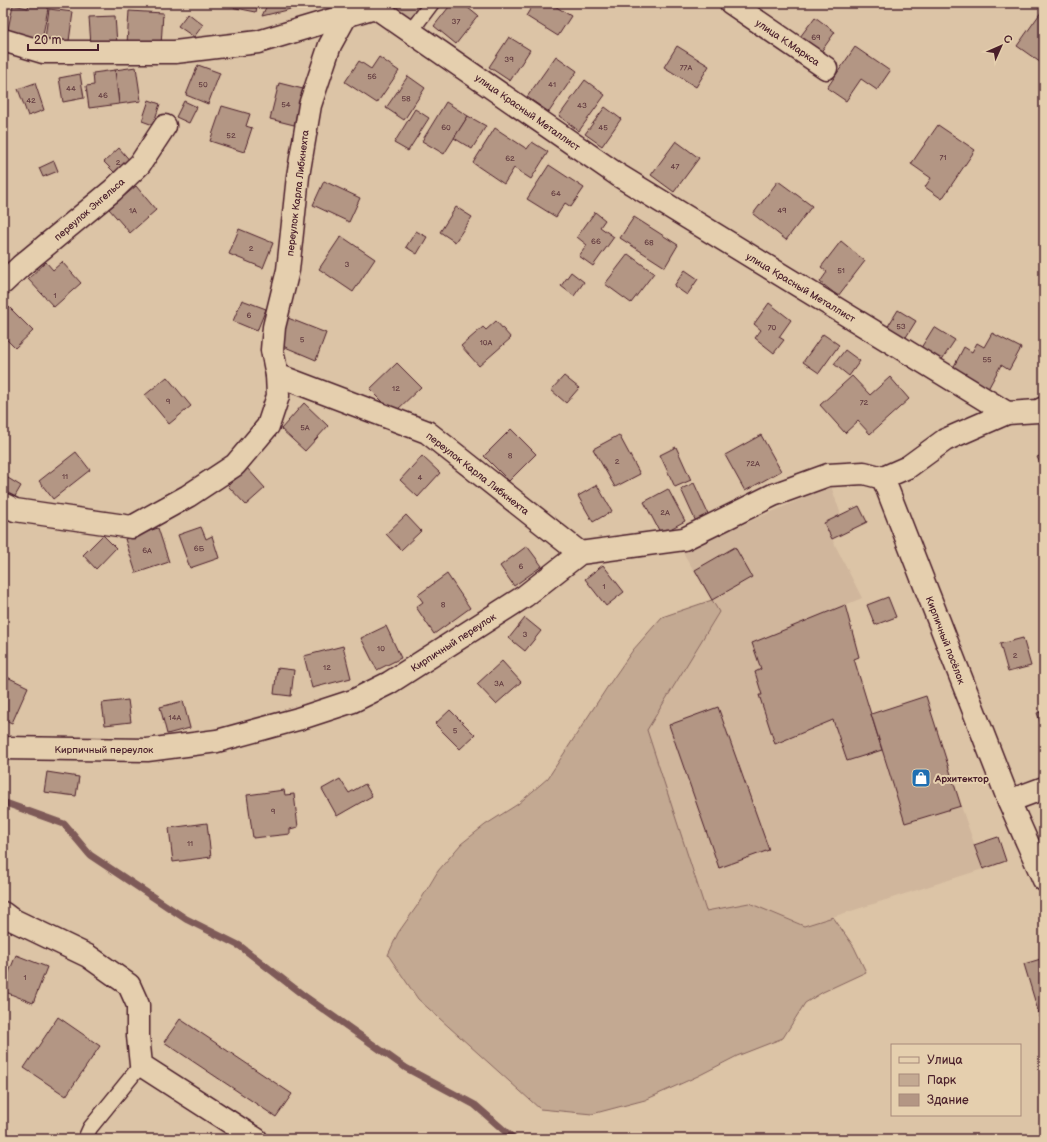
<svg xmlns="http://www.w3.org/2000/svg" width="1047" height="1142" font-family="'Balsamiq Sans',sans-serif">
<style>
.built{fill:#d0b69c}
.green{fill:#c3a992;stroke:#86645e}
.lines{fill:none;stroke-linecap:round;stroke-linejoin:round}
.stream{stroke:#7e5a58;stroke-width:7}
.building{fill:#b39684;stroke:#4a1f2b}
.service-casing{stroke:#4a1f2b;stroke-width:17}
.minor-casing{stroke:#4a1f2b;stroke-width:25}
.service{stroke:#e5cfae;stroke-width:14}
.minor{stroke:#e5cfae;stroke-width:22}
.labels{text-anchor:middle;stroke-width:4;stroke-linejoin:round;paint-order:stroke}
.number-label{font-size:8px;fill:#643d41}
.street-label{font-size:10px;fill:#4a1f2b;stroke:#e5cfae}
.poi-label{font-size:10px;font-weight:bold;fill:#4a1f2b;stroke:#e5cfae;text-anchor:start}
</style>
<rect width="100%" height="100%" fill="#dcc4a6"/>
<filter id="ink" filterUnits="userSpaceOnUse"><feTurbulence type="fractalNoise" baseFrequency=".025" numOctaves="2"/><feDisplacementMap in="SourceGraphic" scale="8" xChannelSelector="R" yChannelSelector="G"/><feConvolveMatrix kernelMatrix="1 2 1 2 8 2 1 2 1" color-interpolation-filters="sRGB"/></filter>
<g filter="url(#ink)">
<polygon class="built" points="831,486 841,515 832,539 862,598 845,605 859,657 854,659 905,823 961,806 983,869 804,926 749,903 706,911 646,730 719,612 682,551"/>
<g class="green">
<polygon points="393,3 421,3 410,18 392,5"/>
<polygon points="712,600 719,612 647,730 706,911 749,903 804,926 833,917 854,947 866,972 823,992 805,1003 783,1038 737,1056 698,1076 645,1100 592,1114 540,1109 418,999 388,955 398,933 417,906 438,871 461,844 485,825 518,804 548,778 608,686 633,650 662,617"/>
</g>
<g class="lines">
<polyline class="stream" points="3,802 64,824 90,855 186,919 240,946 303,995 406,1068 475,1105 514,1139"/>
</g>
<g class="building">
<polygon points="29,3 49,3 42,40 7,34 13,5 28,8"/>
<polygon points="211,3 258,3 256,12"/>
<polygon points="268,3 304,3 303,6 262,16"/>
<polygon points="452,3 462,3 478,16 456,44 434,26"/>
<polygon points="534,3 550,3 571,16 558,36 526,16"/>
<polygon points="1044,8 1044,65 1017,46"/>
<polygon points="49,9 73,12 69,41 45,38"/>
<polygon points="129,11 163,13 161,46 127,44"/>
<polygon points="188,13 203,25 194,37 178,26"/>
<polygon points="115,16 117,44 91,45 89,17"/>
<polygon points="815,17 835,32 818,56 797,41"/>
<polygon points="509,37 530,50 510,81 489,67"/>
<polygon points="677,46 709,66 696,87 664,67"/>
<polygon points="855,47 890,71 877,90 861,79 846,101 827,88"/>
<polygon points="556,56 577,71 549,112 527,97"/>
<polygon points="379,57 399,71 377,103 345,82 359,61 371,69"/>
<polygon points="198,65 220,73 208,104 186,95"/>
<polygon points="136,67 141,101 119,104 115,70"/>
<polygon points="115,70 119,104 89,108 86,86 94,85 93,73"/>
<polygon points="80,74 84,98 63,102 59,78"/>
<polygon points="408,76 425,88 404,120 386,108"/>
<polygon points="585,80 605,95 579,131 559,116"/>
<polygon points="35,83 44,110 28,116 18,89"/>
<polygon points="279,83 303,89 294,125 270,119"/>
<polygon points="149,100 160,104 153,125 142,121"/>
<polygon points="184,101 197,107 189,123 176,117"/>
<polygon points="446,102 468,116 444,154 422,141"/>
<polygon points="222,106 250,114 246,126 252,128 244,152 210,141"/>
<polygon points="605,107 621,119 602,146 585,134"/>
<polygon points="415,109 429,118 408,151 394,143"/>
<polygon points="468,116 486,126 472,149 454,138"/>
<polygon points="938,125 975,150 942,199 925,187 931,178 911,164"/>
<polygon points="495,128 527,149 532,142 548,152 531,179 514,168 504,184 473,163"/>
<polygon points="676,141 699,158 674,192 651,175"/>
<polygon points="119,148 132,163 118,176 104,162"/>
<polygon points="54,161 58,171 43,177 39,168"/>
<polygon points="549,165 584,188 571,207 565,203 556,217 527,199"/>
<polygon points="324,181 360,198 349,222 313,205"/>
<polygon points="778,181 812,206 786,240 753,214"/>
<polygon points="136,186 156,210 130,233 109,209"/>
<polygon points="456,207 472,217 455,242 440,232"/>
<polygon points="595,212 605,220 600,227 614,237 593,266 579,256 587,245 577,237"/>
<polygon points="634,217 678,245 665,267 620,238"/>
<polygon points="239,229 273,243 263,268 229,254"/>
<polygon points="416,231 427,237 417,254 406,247"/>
<polygon points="341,236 375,259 353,292 319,269"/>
<polygon points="841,241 865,261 838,296 820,282 827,272 821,267"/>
<polygon points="628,254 654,273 631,303 605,284"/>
<polygon points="46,262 53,270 62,262 81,283 54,307 28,279"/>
<polygon points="685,270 698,279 687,295 674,286"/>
<polygon points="571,272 584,282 574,296 561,286"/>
<polygon points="242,300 266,309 257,331 233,321"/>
<polygon points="769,303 791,320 779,337 784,340 774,353 755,338 761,330 754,324"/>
<polygon points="7,305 33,331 15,348 3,336 3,308"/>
<polygon points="898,310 916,321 903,342 885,331"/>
<polygon points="288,318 326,333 316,360 278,344"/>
<polygon points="496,321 511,338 479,366 461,346 483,327 486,330"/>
<polygon points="934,327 955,340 939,364 919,351"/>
<polygon points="992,333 1021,348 1009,370 1001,365 988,389 952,370 964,347 972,352 977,343 984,347"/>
<polygon points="823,334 839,345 819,373 803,362"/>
<polygon points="1044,349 1044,368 1038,351"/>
<polygon points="845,350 860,361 849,376 834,364"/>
<polygon points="397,363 421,387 394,413 370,389"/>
<polygon points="564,376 579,388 566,403 551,390"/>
<polygon points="852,376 870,395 890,377 909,399 870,434 858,421 845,433 820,405"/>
<polygon points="167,377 191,406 169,424 145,395"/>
<polygon points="304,403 328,426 305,451 281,429"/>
<polygon points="511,429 536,454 509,481 484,456"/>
<polygon points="619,435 640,474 615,487 593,449"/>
<polygon points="761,435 781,471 745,491 725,455"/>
<polygon points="676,447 691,480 675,487 660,455"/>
<polygon points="76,452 90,470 53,499 39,481"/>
<polygon points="1044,454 1044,471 1037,457"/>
<polygon points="422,456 440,473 418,497 400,480"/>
<polygon points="247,468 265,488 246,505 228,486"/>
<polygon points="3,475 21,486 14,498 3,491"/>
<polygon points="694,483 710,518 697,524 681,489"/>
<polygon points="597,485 612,511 593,522 578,496"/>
<polygon points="668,489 685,521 661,534 644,502"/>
<polygon points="859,506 867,522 832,539 824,523"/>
<polygon points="406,515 421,531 401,550 386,534"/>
<polygon points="201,527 206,539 212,536 219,558 190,568 178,535"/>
<polygon points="158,528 169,562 136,573 125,539"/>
<polygon points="103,535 116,548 96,569 83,555"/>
<polygon points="527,546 542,566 514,586 500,566"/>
<polygon points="735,547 752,577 712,600 695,570"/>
<polygon points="603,565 624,592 606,606 585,579"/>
<polygon points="447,574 470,608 434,634 416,607 423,602 418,595"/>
<polygon points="888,597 896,617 875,625 867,605"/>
<polygon points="845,605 859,657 854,659 882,750 847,761 833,720 775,744 759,695 762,695 755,672 761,669 752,643"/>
<polygon points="525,618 541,631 525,651 509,638"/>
<polygon points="386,626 401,658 377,670 361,638"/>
<polygon points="1023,638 1031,666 1008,672 1000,644"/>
<polygon points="343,646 351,678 312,688 304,656"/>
<polygon points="502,661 521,682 496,704 477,684"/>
<polygon points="277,668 294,670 291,696 274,694"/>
<polygon points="3,675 28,687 12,723 3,719"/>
<polygon points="926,696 961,806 905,823 871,714"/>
<polygon points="128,700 131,722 105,725 102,703"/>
<polygon points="183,701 190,728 167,734 160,707"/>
<polygon points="718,707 769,850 719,868 669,725"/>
<polygon points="450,710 475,735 460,749 435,724"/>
<polygon points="1044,711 1044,732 1037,713"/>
<polygon points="47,772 79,777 76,796 44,792"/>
<polygon points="340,779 349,793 365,784 372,796 337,816 322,789"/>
<polygon points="284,790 285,795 294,794 298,827 290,829 290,834 253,838 247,795"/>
<polygon points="207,823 211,857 173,862 169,828"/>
<polygon points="998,837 1006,861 983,869 974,845"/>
<polygon points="16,955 47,967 33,1003 3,991 3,987"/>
<polygon points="1044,958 1044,1031 1024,964"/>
<polygon points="58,1017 100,1046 66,1096 24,1068"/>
<polygon points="180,1019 292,1094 276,1117 164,1042"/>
</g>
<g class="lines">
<defs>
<g id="service">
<polyline points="411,31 432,3"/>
<polyline points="85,1139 90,1128 141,1065"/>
</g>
<g id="minor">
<polyline points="731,3 826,68"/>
<polyline points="3,40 43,52 175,52 258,42 375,7 618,175 1007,413"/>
<polyline points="3,283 21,266 113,190 140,164 165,126"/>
<polyline points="277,375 427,432 580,553"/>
<polyline points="883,478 1009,801 1044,880"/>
<polyline points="883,478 908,467 945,440 1007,413 1038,411 1044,408"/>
<polyline points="3,504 15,510 132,527 188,496 235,465 268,426 278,396 277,375 272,350 274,327 288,270 298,176 310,105 330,45 346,16"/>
<polyline points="3,748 147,750 217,741 298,719 353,701 389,683 525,596 580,553 684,539 773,495 828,475 864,473 883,478"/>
<polyline points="1009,801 1044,788"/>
<polyline points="3,913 11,919 88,956 129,985 138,1005 138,1036 141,1065 256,1139"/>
</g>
</defs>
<use href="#service" class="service-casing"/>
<use href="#minor" class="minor-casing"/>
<use href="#service" class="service"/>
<use href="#minor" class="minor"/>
</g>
</g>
<defs>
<symbol id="shop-square" viewBox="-11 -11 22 22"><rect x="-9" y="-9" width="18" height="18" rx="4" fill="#1f6fb2" stroke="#e5cfae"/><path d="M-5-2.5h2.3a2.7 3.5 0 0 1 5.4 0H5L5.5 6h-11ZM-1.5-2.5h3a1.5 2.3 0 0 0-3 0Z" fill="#fff"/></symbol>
</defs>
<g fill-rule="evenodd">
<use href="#shop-square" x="910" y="767" width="22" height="22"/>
</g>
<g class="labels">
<g class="number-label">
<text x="456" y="24">37</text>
<text x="816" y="40">69</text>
<text x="509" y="62">39</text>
<text x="686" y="70">77А</text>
<text x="372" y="79">56</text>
<text x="203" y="87">50</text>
<text x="552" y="87">41</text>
<text x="71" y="91">44</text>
<text x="103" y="98">46</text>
<text x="406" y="101">58</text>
<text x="31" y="103">42</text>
<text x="286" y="107">54</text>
<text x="582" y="108">43</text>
<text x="446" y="130">60</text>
<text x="603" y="130">45</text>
<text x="231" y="138">52</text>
<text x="943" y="160">71</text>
<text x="510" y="161">62</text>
<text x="118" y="165">2</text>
<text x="675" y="169">47</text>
<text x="556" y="196">64</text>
<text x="133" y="213">1А</text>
<text x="782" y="213">49</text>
<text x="596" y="244">66</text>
<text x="649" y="245">68</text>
<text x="251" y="251">2</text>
<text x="347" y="267">3</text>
<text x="841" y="273">51</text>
<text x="55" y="298">1</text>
<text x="249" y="318">6</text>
<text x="901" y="329">53</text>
<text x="772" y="330">70</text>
<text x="302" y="342">5</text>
<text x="486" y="345">10А</text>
<text x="987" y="362">55</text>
<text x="396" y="391">12</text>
<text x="168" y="404">9</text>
<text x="864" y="405">72</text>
<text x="305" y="430">5А</text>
<text x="510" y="458">8</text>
<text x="617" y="464">2</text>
<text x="753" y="466">72А</text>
<text x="65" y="479">11</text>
<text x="420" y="480">4</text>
<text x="665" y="515">2А</text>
<text x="199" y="551">6Б</text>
<text x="147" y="553">6А</text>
<text x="521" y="569">6</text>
<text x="604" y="589">1</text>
<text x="443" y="607">8</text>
<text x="525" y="637">3</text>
<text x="381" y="651">10</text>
<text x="1015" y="658">2</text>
<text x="327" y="670">12</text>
<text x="499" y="686">3А</text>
<text x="175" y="720">14А</text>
<text x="455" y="733">5</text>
<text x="273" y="814">9</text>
<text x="190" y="846">11</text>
<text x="25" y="980">1</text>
</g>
<g class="street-label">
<text transform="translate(788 42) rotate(34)" y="4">улица К.Маркса</text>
<text transform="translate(528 112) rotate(35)" y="4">улица Красный Металлист</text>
<text transform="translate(297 193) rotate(-83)" y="4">переулок Карла Либкнехта</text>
<text transform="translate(89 209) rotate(-41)" y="4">переулок Энгельса</text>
<text transform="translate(801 287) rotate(31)" y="4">улица Красный Металлист</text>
<text transform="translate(478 473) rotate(38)" y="4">переулок Карла Либкнехта</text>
<text transform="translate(946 640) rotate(69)" y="4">Кирпичный посёлок</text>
<text transform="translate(453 642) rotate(-33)" y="4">Кирпичный переулок</text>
<text x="104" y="753">Кирпичный переулок</text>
</g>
<g class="poi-label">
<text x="935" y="782">Архитектор</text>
</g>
</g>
<rect width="1047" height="1142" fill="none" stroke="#e5cfae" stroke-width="16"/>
<rect x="8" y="8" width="1031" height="1126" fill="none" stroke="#4a1f2b" stroke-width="1.5" filter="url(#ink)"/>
<rect x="891" y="1044" width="130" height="72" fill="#e5cfae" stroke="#a7897a"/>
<rect x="899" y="1057" width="20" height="6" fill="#e5cfae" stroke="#a7897a"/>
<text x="927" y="1064" font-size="12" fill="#4a1f2b">Улица</text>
<rect x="899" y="1074" width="20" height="12" fill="#c3a992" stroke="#a7897a"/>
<text x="927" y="1084" font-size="12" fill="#4a1f2b">Парк</text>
<rect x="899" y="1094" width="20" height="12" fill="#b39684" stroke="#a7897a"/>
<text x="927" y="1104" font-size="12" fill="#4a1f2b">Здание</text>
<g transform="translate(1001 46) rotate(45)" stroke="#e5cfae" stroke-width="3" paint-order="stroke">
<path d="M0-3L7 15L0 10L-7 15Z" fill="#4a1f2b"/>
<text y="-6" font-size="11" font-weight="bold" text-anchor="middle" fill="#4a1f2b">С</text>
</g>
<path d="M28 44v6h70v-6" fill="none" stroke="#4a1f2b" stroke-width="2"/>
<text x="34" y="44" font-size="12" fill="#4a1f2b" stroke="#e5cfae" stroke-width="3" paint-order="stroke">20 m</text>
</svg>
